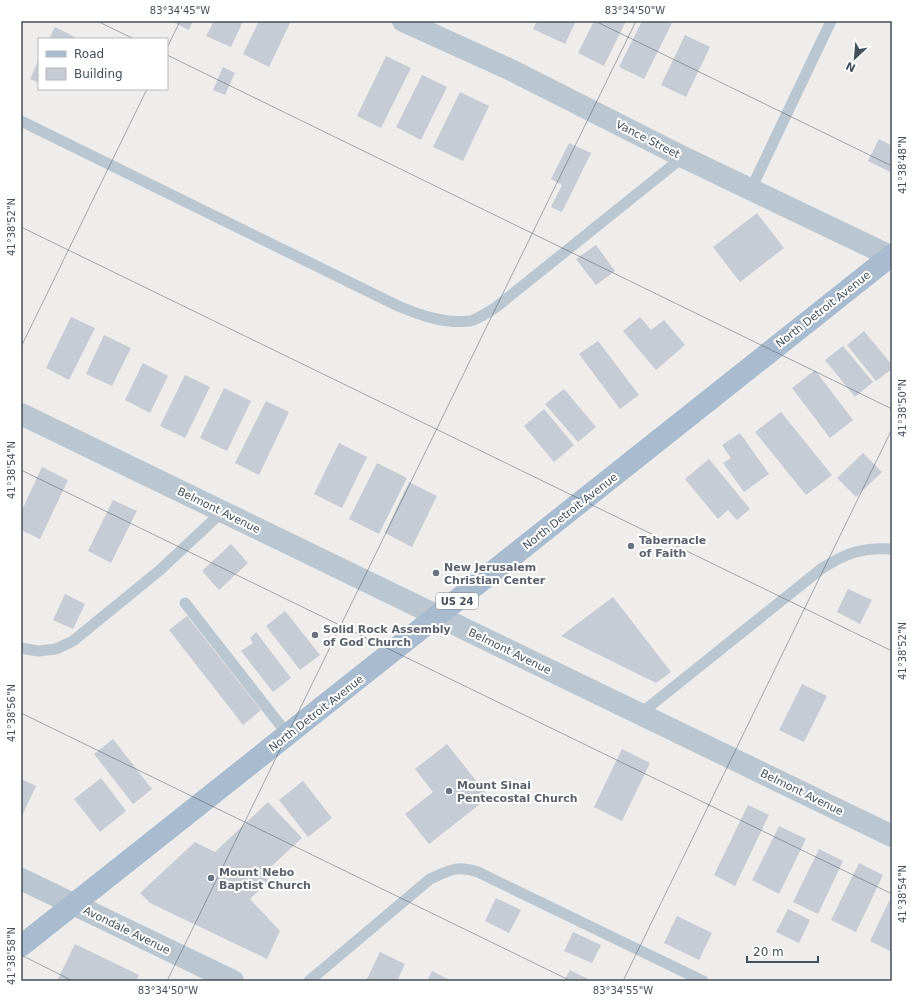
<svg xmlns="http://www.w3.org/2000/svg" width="913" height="1002" font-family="'DejaVu Sans',sans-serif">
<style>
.building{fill:#c7cbd3}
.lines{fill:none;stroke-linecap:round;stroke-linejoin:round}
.lane{stroke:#bbc7d0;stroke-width:11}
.street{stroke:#bbc7d0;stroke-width:22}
.primary{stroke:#a9bbce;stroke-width:22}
.ticks{fill:none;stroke:#434f5b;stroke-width:1;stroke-opacity:0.45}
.worship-dot{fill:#6b7280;stroke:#fff;stroke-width:1.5}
.labels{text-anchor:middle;stroke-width:4;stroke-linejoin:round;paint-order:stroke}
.shield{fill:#fff;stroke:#7b848c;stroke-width:1}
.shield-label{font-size:10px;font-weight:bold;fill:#434f5b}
.street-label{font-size:11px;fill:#434f5b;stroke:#fff}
.worship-label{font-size:11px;font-weight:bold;fill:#5b616d;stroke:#fff;text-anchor:start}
.neatline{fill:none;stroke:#434f5b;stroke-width:1.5}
.ticks-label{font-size:10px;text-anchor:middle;fill:#434f5b}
</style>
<rect width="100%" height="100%" fill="#efecec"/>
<g class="building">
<polygon points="171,21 193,21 189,30"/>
<polygon points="214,21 243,21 231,47 206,36"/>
<polygon points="259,21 291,21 269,67 243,54"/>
<polygon points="537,21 576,21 565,44 533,29"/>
<polygon points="594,21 626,21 604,66 578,53"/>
<polygon points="642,21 669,21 672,23 644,79 619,67"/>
<polygon points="55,27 75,37 74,39 49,39"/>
<polygon points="685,35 710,47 686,97 661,85"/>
<polygon points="386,56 411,68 381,128 357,116"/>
<polygon points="39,59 39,83 30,79"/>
<polygon points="223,67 235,73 225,95 213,90"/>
<polygon points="422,75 447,87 421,140 396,127"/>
<polygon points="460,92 489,106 463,161 433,147"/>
<polygon points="879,139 892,146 892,173 868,161"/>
<polygon points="569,143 591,153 562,212 551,207 562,185 551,179"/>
<polygon points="757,213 784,248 740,282 713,247"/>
<polygon points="596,245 615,271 596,285 576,259"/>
<polygon points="71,317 95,328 69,380 46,368"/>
<polygon points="640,317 651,330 664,320 685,345 656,370 623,331"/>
<polygon points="864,331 892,365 892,369 876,381 847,345"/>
<polygon points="104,335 131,348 112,386 86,374"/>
<polygon points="598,341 639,395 620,409 579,354"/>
<polygon points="843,346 873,382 855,397 825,360"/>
<polygon points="143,363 168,376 150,413 125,400"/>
<polygon points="815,370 853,420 830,438 792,388"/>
<polygon points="185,375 210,387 185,438 160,426"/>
<polygon points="224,388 251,401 227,451 200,438"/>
<polygon points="564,389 596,427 578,442 545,404"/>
<polygon points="266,401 289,412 259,475 235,463"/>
<polygon points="544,409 574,445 554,462 524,426"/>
<polygon points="781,412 832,475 806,495 755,432"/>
<polygon points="740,433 769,474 744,492 723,463 731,458 722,445"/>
<polygon points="339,443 367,457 342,508 314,494"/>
<polygon points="863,453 882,472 856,497 837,478"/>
<polygon points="709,459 750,509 737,520 728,510 718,519 685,479"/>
<polygon points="377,463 407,478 379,534 349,519"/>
<polygon points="42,467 68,480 40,539 21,530 21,512"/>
<polygon points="409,482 437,496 412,547 385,533"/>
<polygon points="113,500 137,511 111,563 88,551"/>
<polygon points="231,544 248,563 219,590 202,571"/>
<polygon points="848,589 872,600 860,624 837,612"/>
<polygon points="65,594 85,604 73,629 53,620"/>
<polygon points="613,597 671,672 656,683 561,636"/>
<polygon points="285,611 320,655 300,670 266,626"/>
<polygon points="187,616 261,710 243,725 169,630"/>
<polygon points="256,632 291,678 273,692 241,651 253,643 250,638"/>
<polygon points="802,684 827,696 804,742 779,730"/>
<polygon points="113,739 152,789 133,804 94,754"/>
<polygon points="447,744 489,797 429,844 405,814 433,792 415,769"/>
<polygon points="622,749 650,763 622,821 594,807"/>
<polygon points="101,778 126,811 100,832 74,799"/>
<polygon points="21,779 36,786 21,818"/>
<polygon points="303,781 332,818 308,837 279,800"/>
<polygon points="268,802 302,838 263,874 269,881 250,899 280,931 267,959 150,903 140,893 195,842 215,852"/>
<polygon points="748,805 769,815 735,886 714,875"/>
<polygon points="779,826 806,839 779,894 752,880"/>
<polygon points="819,849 843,861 818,914 793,902"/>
<polygon points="859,863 883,875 856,932 831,920"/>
<polygon points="892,895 892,952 870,941"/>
<polygon points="496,898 521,910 509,933 485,921"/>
<polygon points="788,909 810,920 799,943 776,932"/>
<polygon points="677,916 712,933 699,960 664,943"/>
<polygon points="573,932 601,945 592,963 564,951"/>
<polygon points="75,944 139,975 136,981 57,981"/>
<polygon points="380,952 405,964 397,981 366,981"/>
<polygon points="570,970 592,981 564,981"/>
<polygon points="432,971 452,981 427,981"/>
</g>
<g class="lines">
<g class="lane">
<path d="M21 121 396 305C419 315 444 324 470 321 478 319 488 312 495 308L683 157"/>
<polyline points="751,189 831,21"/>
<polyline points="185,603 288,735"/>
<polyline points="21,648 38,651 56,649 73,641 160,570 222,512"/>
<path d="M640 714 821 569C846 553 862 547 892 549"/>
<path d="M309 981 430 879C450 870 457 865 478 872L703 981"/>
</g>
<g class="street">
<polyline points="403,21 509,69 683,157 892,257"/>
<polyline points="21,414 892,836"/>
<polyline points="21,879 233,981"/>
</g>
<polyline class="primary" points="21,946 892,255"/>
</g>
<path class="ticks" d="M97 21 134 39M595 21 892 166M167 48 180 21M167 55 892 409M21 227 892 651M21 347 147 89M21 470 892 894M21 713 571 981M21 955 73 981M167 981 636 21M623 981 892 429"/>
<g class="worship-dot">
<circle cx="631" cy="546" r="4"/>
<circle cx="436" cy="573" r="4"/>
<circle cx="315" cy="635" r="4"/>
<circle cx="449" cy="791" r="4"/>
<circle cx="211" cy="878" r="4"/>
</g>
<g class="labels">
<rect class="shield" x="436" y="593" width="42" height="16" rx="3"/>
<g class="shield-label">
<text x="457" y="605">US 24</text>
</g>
<g class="street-label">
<text transform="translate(648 139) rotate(27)" y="4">Vance Street</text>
<text transform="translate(823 309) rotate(-38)" y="4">North Detroit Avenue</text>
<text transform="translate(219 510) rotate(26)" y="4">Belmont Avenue</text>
<text transform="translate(570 511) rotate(-38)" y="4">North Detroit Avenue</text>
<text transform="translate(510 651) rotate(26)" y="4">Belmont Avenue</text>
<text transform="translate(316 713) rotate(-38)" y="4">North Detroit Avenue</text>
<text transform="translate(802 792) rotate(26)" y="4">Belmont Avenue</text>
<text transform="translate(127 930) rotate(26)" y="4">Avondale Avenue</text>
</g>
<g class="worship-label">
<text x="639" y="544">Tabernacle<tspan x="639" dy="13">of Faith</tspan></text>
<text x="444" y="571">New Jerusalem<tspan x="444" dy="13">Christian Center</tspan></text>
<text x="323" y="633">Solid Rock Assembly<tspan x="323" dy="13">of God Church</tspan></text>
<text x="457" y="789">Mount Sinai<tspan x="457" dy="13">Pentecostal Church</tspan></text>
<text x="219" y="876">Mount Nebo<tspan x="219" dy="13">Baptist Church</tspan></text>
</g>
</g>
<rect width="913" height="1002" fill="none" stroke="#ffffff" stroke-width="44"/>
<rect x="38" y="38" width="130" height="52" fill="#ffffff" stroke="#b4b9bd"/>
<rect x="46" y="51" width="20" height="6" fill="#a9bbce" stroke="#b4b9bd"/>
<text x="74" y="58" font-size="12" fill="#434f5b">Road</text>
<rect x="46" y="68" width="20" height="12" fill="#c7cbd3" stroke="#b4b9bd"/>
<text x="74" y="78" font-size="12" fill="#434f5b">Building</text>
<g transform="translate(855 58) rotate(206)" stroke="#ffffff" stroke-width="3" paint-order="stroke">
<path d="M0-3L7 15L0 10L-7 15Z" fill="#434f5b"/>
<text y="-6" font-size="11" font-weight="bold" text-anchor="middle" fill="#434f5b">N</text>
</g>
<path d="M747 956v6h71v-6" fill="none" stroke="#434f5b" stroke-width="2"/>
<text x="753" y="956" font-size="12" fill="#434f5b" stroke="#ffffff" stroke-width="3" paint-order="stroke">20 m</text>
<rect x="22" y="22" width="869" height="958" class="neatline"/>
<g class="ticks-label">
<text x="180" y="14">83°34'45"W</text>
<text x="635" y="14">83°34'50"W</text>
<text transform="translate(902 165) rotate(-90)" y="4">41°38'48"N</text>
<text transform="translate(11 227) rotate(-90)" y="4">41°38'52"N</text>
<text transform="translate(902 408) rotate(-90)" y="4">41°38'50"N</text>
<text transform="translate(11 470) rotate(-90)" y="4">41°38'54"N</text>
<text transform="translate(902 651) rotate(-90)" y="4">41°38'52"N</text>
<text transform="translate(11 713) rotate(-90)" y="4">41°38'56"N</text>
<text transform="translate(902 894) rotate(-90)" y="4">41°38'54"N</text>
<text transform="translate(11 956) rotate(-90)" y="4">41°38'58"N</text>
<text x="168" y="994">83°34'50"W</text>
<text x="623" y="994">83°34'55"W</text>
</g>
</svg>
